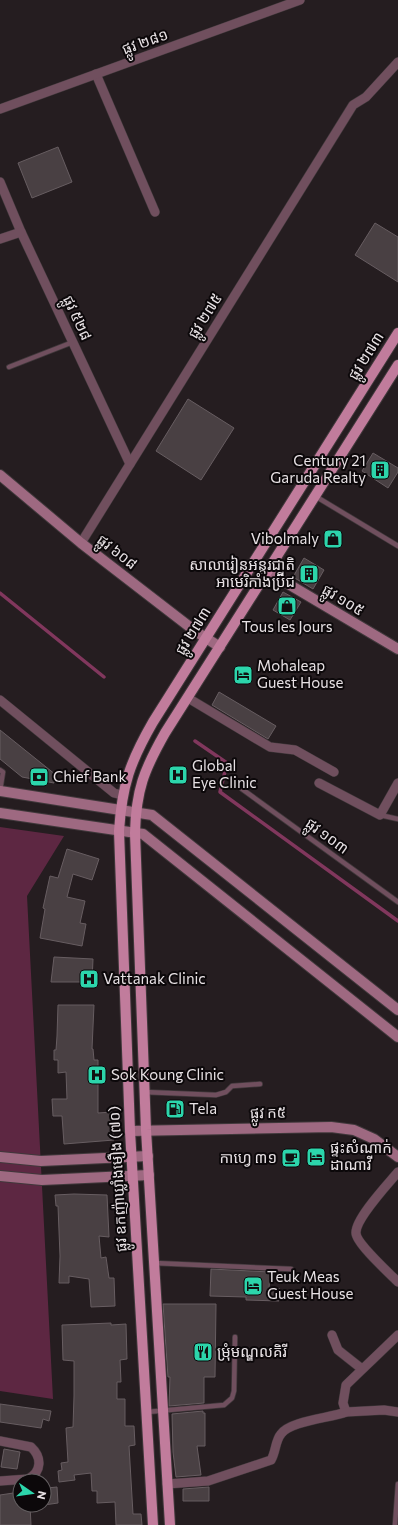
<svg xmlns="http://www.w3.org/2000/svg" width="398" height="1525" font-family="Commissioner,'Noto Sans Khmer',sans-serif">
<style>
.green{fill:#5d2742}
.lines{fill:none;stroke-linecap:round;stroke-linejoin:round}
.stream{stroke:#81375d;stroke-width:3.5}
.building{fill:#494043;stroke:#675d61}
.lane-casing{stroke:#40383b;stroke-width:6}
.street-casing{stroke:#40383b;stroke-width:10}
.secondary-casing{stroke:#40383b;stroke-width:12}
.primary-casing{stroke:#40383b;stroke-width:12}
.lane{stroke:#704f5e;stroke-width:4.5}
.street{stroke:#704f5e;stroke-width:9}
.secondary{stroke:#9e6981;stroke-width:10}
.primary{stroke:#c17c9c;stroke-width:10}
.labels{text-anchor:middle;stroke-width:4;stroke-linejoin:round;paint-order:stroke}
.street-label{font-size:15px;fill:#e7e1e4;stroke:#0c080a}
.poi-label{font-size:15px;fill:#e7e1e4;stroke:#0c080a;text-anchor:start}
</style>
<rect width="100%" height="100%" fill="#251d20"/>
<polygon class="green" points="0,827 64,836 27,896 53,1399 0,1391"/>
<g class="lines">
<g class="stream">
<polyline points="0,593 104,677"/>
<polyline points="195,741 227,763 220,792 398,921"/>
</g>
</g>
<g class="building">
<polygon points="58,147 72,182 32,198 18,163"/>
<polygon points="375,223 398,237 398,282 355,255"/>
<polygon points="188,399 234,428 201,480 156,451"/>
<polygon points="373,453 398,468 398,472 388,488 362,471"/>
<polygon points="304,558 324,570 313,589 293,577"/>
<polygon points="283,592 301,602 290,620 273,610"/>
<polygon points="219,692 276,726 268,739 212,705"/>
<polygon points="0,730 56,775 54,783 22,777 0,759"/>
<polygon points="67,849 99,859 92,880 73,874 67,897 85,901 80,923 86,924 82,946 40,938 45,909 43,908 50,876 58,878"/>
<polygon points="54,957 93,959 92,982 51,982"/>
<polygon points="58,1005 94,1005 92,1049 93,1049 94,1060 98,1060 98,1113 112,1112 114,1140 64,1144 62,1116 53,1116 52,1099 67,1099 66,1072 58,1073 58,1060 54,1060 54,1050 56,1050 57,1036"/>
<polygon points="74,1194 107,1195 109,1237 99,1236 101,1258 106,1257 109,1278 114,1278 115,1306 91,1307 89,1279 69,1276 69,1283 59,1283 60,1256 58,1206 56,1206 55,1195"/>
<polygon points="211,1269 270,1272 269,1289 280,1289 279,1301 246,1300 246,1297 210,1296"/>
<polygon points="163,1304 216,1304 215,1377 204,1377 204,1403 169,1406 170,1377 168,1377"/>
<polygon points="111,1323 111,1325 126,1324 127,1359 120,1360 121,1382 117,1382 117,1399 125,1399 125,1426 134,1426 135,1445 129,1446 133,1514 141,1514 142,1525 116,1525 115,1502 97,1503 97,1491 92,1491 91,1473 74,1475 75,1480 59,1482 58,1471 62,1470 61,1463 68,1462 66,1428 73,1427 74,1396 74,1361 63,1360 62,1325"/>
<polygon points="0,1404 51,1411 49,1421 43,1419 41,1428 0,1422"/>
<polygon points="203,1411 203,1413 205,1413 205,1446 197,1446 201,1475 176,1477 173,1452 172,1414"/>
<polygon points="4,1449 20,1452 17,1469 1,1467"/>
<polygon points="57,1487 58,1503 44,1505 44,1492 48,1492 47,1488"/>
<polygon points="209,1487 209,1501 183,1501 183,1489"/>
<polygon points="20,1492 20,1505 30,1505 31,1525 0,1525 0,1495"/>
</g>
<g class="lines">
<defs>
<g id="lane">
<polyline points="9,367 73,342"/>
<polyline points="315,496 398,546"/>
<polyline points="0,770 3,772 0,791"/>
<polyline points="242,789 398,902"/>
<polyline points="380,815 398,819"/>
<polyline points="144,1092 216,1095 226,1092 232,1086 260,1084"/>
<polyline points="154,1263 291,1269"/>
<polyline points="147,1412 224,1405 232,1398 234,1391 235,1337"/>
<polyline points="395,1525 398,1484"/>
</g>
<g id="street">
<polyline points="96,74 155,212"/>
<polyline points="0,109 300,0"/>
<polyline points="0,182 21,232 130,464"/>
<polyline points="0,239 21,232"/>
<polyline points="81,543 353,105 366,97 398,62"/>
<polyline points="188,698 270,747 295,750 334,772"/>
<polyline points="0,700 114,793 122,795"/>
<polyline points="319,783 380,815 398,783"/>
<path d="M398 1172C388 1184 355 1219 356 1233 356 1243 389 1273 398 1282"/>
<polyline points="332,1335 338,1350 362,1369"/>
<polyline points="398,1335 346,1385 343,1403 346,1412 384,1410 398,1412"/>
<path d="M0 1441 31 1447C42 1457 42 1472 28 1479L0 1481"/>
<path d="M167 1484 208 1481 271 1460C276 1452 275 1441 281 1434 290 1421 330 1418 346 1412"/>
</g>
<g id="secondary">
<polyline points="0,475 81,543 195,631 220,647"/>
<polyline points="253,563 398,649"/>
<polyline points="0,791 152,815 398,1010"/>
<polyline points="0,813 143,834 398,1037"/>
<polyline points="130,1131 331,1127 354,1130 374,1139 398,1157"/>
<polyline points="0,1157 41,1161 148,1156"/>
<polyline points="0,1176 42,1180 149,1175"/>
</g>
<g id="primary">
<path d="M153 1525 130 1131 119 831C122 785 130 762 153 722L398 333"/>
<path d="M170 1525 146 1130 135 833C136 790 144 770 165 733L398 365"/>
</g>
</defs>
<use href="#lane" class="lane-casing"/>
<use href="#street" class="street-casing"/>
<use href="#secondary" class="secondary-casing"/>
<use href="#primary" class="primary-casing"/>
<use href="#lane" class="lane"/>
<use href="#street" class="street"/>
<use href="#secondary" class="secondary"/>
<use href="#primary" class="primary"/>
</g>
<defs>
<symbol id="building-square" viewBox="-11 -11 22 22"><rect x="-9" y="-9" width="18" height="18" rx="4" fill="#2cd5ab" stroke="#0c080a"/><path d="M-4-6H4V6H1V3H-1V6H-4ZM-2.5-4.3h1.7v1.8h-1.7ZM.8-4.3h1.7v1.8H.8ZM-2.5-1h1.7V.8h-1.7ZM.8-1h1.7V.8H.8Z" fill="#111"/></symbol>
<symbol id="shop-square" viewBox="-11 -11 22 22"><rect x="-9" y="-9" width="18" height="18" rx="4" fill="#2cd5ab" stroke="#0c080a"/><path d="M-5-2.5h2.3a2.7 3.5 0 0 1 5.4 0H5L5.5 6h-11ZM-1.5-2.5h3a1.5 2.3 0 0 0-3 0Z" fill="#111"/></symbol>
<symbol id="hotel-square" viewBox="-11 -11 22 22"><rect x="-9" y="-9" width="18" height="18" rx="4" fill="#2cd5ab" stroke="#0c080a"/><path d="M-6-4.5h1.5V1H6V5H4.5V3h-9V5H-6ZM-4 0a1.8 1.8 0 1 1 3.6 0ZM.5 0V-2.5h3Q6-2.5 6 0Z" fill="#111"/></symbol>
<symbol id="hospital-square" viewBox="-11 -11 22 22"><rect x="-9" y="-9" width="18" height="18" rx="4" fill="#2cd5ab" stroke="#0c080a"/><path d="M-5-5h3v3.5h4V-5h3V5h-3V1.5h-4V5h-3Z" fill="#111"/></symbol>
<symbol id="bank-square" viewBox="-11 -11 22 22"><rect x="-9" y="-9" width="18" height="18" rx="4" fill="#2cd5ab" stroke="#0c080a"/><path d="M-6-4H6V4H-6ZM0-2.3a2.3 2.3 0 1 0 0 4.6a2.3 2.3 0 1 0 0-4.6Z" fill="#111"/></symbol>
<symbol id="fuel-square" viewBox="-11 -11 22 22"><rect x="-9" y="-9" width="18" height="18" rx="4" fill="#2cd5ab" stroke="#0c080a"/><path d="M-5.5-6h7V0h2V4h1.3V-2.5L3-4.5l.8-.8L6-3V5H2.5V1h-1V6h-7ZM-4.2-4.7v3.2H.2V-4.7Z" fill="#111"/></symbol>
<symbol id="cafe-square" viewBox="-11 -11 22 22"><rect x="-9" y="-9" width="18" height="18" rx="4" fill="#2cd5ab" stroke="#0c080a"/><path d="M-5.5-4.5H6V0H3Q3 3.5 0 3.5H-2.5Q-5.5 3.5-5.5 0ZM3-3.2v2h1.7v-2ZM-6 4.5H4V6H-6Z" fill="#111"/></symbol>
<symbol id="restaurant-square" viewBox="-11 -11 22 22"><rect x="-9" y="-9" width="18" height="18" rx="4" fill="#2cd5ab" stroke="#0c080a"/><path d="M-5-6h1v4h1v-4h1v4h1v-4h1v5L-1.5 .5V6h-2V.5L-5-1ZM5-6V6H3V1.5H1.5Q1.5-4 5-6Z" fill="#111"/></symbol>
</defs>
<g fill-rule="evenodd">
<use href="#building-square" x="369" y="459" width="22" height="22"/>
<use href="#shop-square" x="322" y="528" width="22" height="22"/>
<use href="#building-square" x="298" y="563" width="22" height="22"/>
<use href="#shop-square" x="276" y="595" width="22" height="22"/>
<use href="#hotel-square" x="232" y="664" width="22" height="22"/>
<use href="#hospital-square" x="167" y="764" width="22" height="22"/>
<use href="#bank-square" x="28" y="766" width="22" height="22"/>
<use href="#hospital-square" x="78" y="968" width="22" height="22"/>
<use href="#hospital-square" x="86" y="1064" width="22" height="22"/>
<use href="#fuel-square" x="164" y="1098" width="22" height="22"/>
<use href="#hotel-square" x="305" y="1146" width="22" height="22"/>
<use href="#cafe-square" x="280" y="1147" width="22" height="22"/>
<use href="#hotel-square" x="242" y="1275" width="22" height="22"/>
<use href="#restaurant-square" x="192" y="1341" width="22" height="22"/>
</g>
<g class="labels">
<g class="street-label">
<text transform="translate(145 42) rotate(-20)" y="5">ផ្លូវ ២៨១</text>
<text transform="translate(205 316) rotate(-58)" y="5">ផ្លូវ ២៧៥</text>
<text transform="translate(77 318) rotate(65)" y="5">ផ្លូវ ៥២៨</text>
<text transform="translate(366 356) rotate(-58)" y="5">ផ្លូវ ២៧៣</text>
<text transform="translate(117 552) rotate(38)" y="5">ផ្លូវ ៦០៨</text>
<text transform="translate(343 600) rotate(31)" y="5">ផ្លូវ ១០៥</text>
<text transform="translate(193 631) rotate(-58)" y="5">ផ្លូវ ២៧៣</text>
<text transform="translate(327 836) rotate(36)" y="5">ផ្លូវ ១០៣</text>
<text transform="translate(268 1113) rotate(-1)" y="5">ផ្លូវ ក៥</text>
<text transform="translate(118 1179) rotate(-93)" y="5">ផ្លូវ ឧកញ៉ាឃ្លាំងមឿង (៧០)</text>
</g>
<g class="poi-label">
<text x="366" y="466" text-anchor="end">Century 21<tspan x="366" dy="17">Garuda Realty</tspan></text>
<text x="319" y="544" text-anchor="end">Vibolmaly</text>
<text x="295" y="570" text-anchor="end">សាលារៀនអន្តរជាតិ<tspan x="295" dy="17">អាមេរិកាំងប្រ៊ីជ</tspan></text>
<text x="287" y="632" text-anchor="middle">Tous les Jours</text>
<text x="257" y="671">Mohaleap<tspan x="257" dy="17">Guest House</tspan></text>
<text x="192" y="771">Global<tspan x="192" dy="17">Eye Clinic</tspan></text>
<text x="53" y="782">Chief Bank</text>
<text x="103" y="984">Vattanak Clinic</text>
<text x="111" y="1080">Sok Koung Clinic</text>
<text x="189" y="1114">Tela</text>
<text x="330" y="1153">ផ្ទះសំណាក់<tspan x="330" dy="17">ដាណាវី</tspan></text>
<text x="277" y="1163" text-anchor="end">កាហ្វេ ៣១</text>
<text x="267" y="1282">Teuk Meas<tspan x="267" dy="17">Guest House</tspan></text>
<text x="217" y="1357">ម្រុំមណ្ឌលគិរី</text>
</g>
</g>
<g transform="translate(32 1493) rotate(103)"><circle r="19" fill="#0c080a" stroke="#645f61"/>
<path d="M0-3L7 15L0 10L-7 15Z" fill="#2cd5ab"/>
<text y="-6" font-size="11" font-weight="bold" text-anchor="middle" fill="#e7e1e4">N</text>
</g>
</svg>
